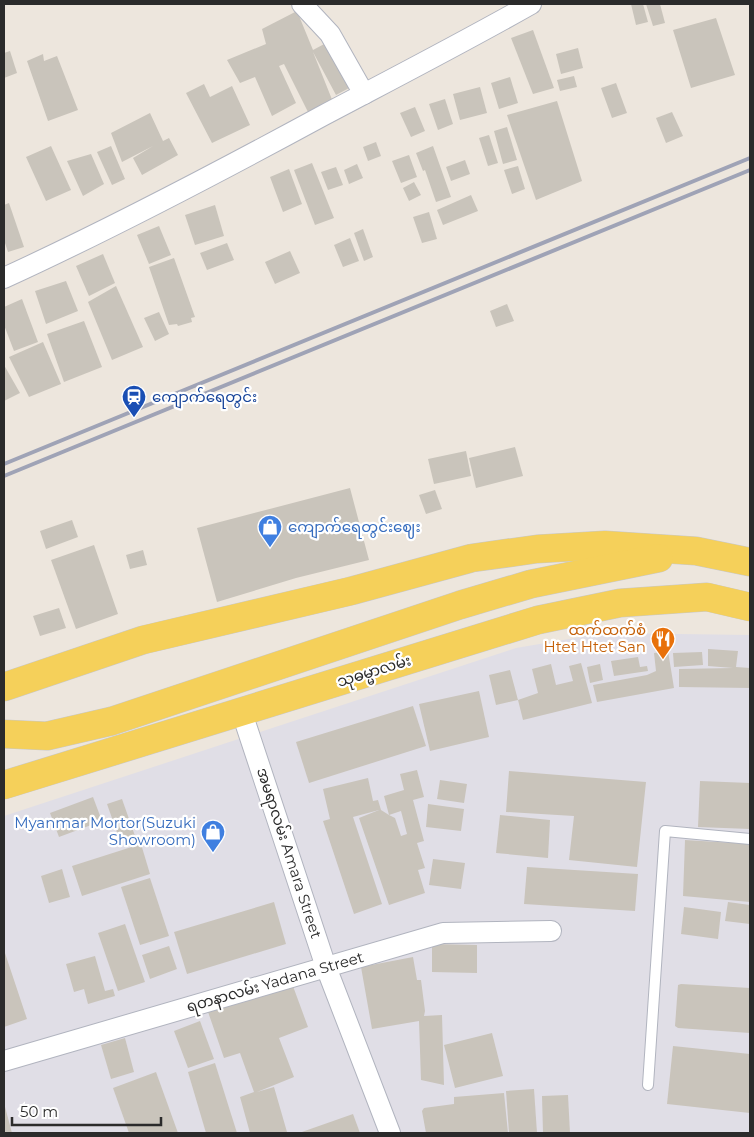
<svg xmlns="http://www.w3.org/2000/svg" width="754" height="1137" font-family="Montserrat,'Noto Sans Myanmar',sans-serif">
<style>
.industrial{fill:#e0dee6}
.building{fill:#c9c4bb;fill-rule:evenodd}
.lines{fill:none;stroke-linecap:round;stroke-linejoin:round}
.lane-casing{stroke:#b1b4bf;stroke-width:12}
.street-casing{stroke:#b1b4bf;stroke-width:22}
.primary-casing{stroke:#c8c8c8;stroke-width:29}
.lane{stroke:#fff;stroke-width:10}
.street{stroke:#fff;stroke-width:20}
.primary{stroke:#f5d05a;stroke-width:28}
.rail{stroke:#9fa3b6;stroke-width:4}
.labels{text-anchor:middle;stroke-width:4.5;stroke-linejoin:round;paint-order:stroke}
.transit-label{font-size:15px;fill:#164399;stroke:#fff;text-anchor:start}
.shop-label{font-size:15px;fill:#366cbe;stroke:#fff;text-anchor:start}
.food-label{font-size:15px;fill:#c56008;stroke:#fff;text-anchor:end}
.street-label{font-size:15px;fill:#2b2b2b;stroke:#fff}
</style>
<rect width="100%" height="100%" fill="#ede6dd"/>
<polygon class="industrial" points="605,633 750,635 750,1133 4,1133 4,816 516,648"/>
<g class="building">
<polygon points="631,4 643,4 648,22 636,25"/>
<polygon points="646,4 660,4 665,23 653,26"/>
<polygon points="297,11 313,50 328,42 351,87 336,95 313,52 333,102 310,116 284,64 279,66 296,103 272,116 255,77 240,83 227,60 266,44 262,29"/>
<polygon points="716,18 735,75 691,88 673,30"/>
<polygon points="533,30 554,88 533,94 511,38"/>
<polygon points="578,48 583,68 561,74 556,54"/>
<polygon points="10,51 17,73 4,78 4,53"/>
<polygon points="43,54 44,61 57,56 78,110 48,121 27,61"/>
<polygon points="574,76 577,87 560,91 557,80"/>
<polygon points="510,77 518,103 499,109 491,83"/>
<polygon points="616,83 627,113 612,118 601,88"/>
<polygon points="204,84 210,97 232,86 250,125 212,143 186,93"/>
<polygon points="480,87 487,113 460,120 453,94"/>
<polygon points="445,99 453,124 438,130 429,104"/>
<polygon points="557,101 582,181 536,200 507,115"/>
<polygon points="415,107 425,131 411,137 400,113"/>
<polygon points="672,112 683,136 666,143 656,118"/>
<polygon points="150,113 163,141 169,138 178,155 142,175 133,158 153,146 122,162 111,133"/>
<polygon points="507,127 517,160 503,164 494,131"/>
<polygon points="489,135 498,163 488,166 479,138"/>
<polygon points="376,142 381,156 368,161 363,147"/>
<polygon points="51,146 71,190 46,201 26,157"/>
<polygon points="111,146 125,179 112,185 97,152"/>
<polygon points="433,146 451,197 436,202 425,170 423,171 416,153"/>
<polygon points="91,154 104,184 83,196 67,161"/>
<polygon points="409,155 417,177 401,183 392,161"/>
<polygon points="465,160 470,174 451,181 446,167"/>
<polygon points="312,163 334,218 315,225 294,170"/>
<polygon points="357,164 363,178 349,184 344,170"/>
<polygon points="518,166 525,189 512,194 504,170"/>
<polygon points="336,167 343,185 328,190 321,172"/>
<polygon points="289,169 302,204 283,212 270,177"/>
<polygon points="414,182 421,195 409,201 403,188"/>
<polygon points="471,195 478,211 443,225 437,210"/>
<polygon points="9,203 24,247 8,252 4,240 4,205"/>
<polygon points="215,205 224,236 195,245 185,215"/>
<polygon points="429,212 437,239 422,243 413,217"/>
<polygon points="159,226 171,255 149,264 137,235"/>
<polygon points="363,229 373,257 364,261 354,233"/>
<polygon points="350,238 359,261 343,267 334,245"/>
<polygon points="227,243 234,260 207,270 200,253"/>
<polygon points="290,251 300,273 275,284 265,262"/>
<polygon points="103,254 115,283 89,296 76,266"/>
<polygon points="174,258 195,317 191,318 192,322 178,326 177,324 169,325 149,267"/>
<polygon points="66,281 78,311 46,324 35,291"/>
<polygon points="116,286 143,347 112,360 88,302"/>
<polygon points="22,299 38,342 14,351 4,325 4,307"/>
<polygon points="507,304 514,321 496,327 490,311"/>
<polygon points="159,312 169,334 155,341 144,318"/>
<polygon points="84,321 102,367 64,382 47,334"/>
<polygon points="43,342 61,384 29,397 9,357"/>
<polygon points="4,365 20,393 4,401"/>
<polygon points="515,447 523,476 476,488 469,458"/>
<polygon points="466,451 471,476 434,484 428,459"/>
<polygon points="350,488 369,560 296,578 217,602 197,528"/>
<polygon points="435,490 442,509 426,514 419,495"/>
<polygon points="72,520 78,537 46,549 40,531"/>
<polygon points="94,545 118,614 76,629 51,560"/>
<polygon points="143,550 147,565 130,569 126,555"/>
<polygon points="59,608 66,628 40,636 33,616"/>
<polygon points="708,649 738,651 736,667 750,668 750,688 679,687 679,669 733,668 708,666"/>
<polygon points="668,651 674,688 597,702 593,685 647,675 656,671 654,653"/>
<polygon points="702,652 703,665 674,667 673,653"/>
<polygon points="638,657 640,667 647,666 648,671 614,676 611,661"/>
<polygon points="581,663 592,703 523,720 518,700 538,693 532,669 551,664 556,685 573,681 569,666"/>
<polygon points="600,664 603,680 590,683 587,667"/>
<polygon points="510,670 518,700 496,705 489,675"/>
<polygon points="479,691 489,737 430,751 419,704"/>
<polygon points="413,706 426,746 309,783 296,742"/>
<path d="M417 770 424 797 413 800 424 841 417 843 425 868 418 870 425 893 389 905 359 818 379 810 353 817 382 904 354 914 323 821 330 819 323 789 368 778 373 801 378 800 381 810 389 815 384 796 404 790 400 774ZM401 811 407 834 401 836 395 818 389 815Z"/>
<polygon points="509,771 646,782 637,867 569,860 574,816 506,812"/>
<polygon points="440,780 467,784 464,803 437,799"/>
<polygon points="700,781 750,783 750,829 698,827"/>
<polygon points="93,797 102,821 59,837 50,813"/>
<polygon points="122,799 135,836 120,841 107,804"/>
<polygon points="428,804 464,809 461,831 426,827"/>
<polygon points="500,815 550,820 548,858 496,853"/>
<polygon points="685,840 750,844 750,902 683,896"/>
<polygon points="141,844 150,874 82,896 72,866"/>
<polygon points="433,859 465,863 461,889 429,885"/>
<polygon points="527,867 638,874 635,911 524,904"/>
<polygon points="62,869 70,897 49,903 41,876"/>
<polygon points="150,878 169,936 140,945 121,887"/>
<polygon points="274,902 286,944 187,974 174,932"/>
<polygon points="728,902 750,905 750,924 725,921"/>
<polygon points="684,907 721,912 718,939 681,934"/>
<polygon points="125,924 145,982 118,991 98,933"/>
<polygon points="432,944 477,945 477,973 432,972"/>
<polygon points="169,946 177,969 150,979 142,955"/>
<polygon points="4,950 27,1019 4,1027"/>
<polygon points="95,956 105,991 113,989 115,996 88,1004 84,989 74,992 66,964"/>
<polygon points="413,957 417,980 421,980 425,1011 424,1016 442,1015 444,1085 421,1080 419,1021 372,1029 361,967"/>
<polygon points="290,978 308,1027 279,1038 294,1077 257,1092 274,1087 287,1132 250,1133 240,1097 254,1092 240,1053 224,1058 207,1009"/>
<polygon points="681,984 750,988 750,1033 678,1028 675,1026 678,985"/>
<polygon points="200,1021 214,1059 188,1068 174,1031"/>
<polygon points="492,1033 503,1076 455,1088 444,1045"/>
<polygon points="125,1038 134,1072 111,1079 101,1045"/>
<polygon points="673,1046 750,1054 750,1113 667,1104"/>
<polygon points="215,1063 237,1133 206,1133 188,1072"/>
<polygon points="156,1072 178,1133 129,1133 113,1088"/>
<polygon points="534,1089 537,1133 509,1133 506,1091"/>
<polygon points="504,1093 508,1133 426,1133 422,1111 424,1108 454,1104 454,1097"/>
<polygon points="568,1095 570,1133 543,1133 542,1096"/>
<polygon points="4,1103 12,1133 4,1133"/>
<polygon points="353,1114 360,1133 299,1133"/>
</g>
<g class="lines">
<defs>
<polyline id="lane" points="648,1085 665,831 750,839"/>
<g id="street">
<polyline points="302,4 330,34 364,94"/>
<path d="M4 278C113 228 219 172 324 115 394 78 462 43 531 4"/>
<polyline points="242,713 326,967 390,1133"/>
<polyline points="4,1061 443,933 551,931"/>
</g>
<g id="primary">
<polyline points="4,687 143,640 351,591 472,558 537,549 605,545 696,551 750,562"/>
<polyline points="4,734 47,736 112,721 460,605 531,584 659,558"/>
<polyline points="4,785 538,620 620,603 707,597 750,607"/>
</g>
</defs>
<use href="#lane" class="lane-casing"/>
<use href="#street" class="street-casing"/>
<use href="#primary" class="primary-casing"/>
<use href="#lane" class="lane"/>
<use href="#street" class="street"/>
<use href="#primary" class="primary"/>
<g class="rail">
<polyline points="4,464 750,158"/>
<polyline points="4,476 750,170"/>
</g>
</g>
<defs>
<symbol id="station-pin" viewBox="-11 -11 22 30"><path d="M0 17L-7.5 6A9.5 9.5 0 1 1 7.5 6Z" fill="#1a4fb4" stroke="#fff"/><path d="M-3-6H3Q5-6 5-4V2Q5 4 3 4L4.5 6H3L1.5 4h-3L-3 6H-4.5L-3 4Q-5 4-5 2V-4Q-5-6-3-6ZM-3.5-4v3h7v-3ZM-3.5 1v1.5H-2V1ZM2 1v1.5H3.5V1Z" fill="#fff"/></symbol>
<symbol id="shop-pin" viewBox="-11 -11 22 30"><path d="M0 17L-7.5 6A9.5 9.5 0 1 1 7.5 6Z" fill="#3f7fe0" stroke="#fff"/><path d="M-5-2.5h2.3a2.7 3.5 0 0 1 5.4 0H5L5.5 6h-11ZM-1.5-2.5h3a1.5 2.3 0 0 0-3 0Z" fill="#fff"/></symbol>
<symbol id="restaurant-pin" viewBox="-11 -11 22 30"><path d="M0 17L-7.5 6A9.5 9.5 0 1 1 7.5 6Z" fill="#e8710a" stroke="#fff"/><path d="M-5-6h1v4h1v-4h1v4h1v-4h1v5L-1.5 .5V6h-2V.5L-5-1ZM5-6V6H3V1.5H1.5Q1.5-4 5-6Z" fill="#fff"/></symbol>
</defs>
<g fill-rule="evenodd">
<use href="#station-pin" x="120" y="383" width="28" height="38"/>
<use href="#shop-pin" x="256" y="513" width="28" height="38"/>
<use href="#restaurant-pin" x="649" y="625" width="28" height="38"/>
<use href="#shop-pin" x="199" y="818" width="28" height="38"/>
</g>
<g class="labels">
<g class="transit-label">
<text x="152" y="402">ကျောက်ရေတွင်း</text>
</g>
<g class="shop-label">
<text x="288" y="532">ကျောက်ရေတွင်းဈေး</text>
<text x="196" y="828" text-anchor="end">Myanmar Mortor(Suzuki<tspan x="196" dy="17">Showroom)</tspan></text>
</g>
<g class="food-label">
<text x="646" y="635">ထက်ထက်စံ<tspan x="646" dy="17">Htet Htet San</tspan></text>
</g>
<g class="street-label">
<text transform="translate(374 671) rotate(-17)" y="5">သုဓမ္မာလမ်း</text>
<text transform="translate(289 853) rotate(72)" y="5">အမရာလမ်း Amara Street</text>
<text transform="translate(275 982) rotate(-16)" y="5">ရတနာလမ်း Yadana Street</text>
</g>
</g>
<rect width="754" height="1137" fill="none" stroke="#2b2b2b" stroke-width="10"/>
<path d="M12 1117v8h149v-8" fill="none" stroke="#2b2b2b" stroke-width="2.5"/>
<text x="20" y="1117" font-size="15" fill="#2b2b2b" stroke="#ffffff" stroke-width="4" paint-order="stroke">50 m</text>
</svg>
